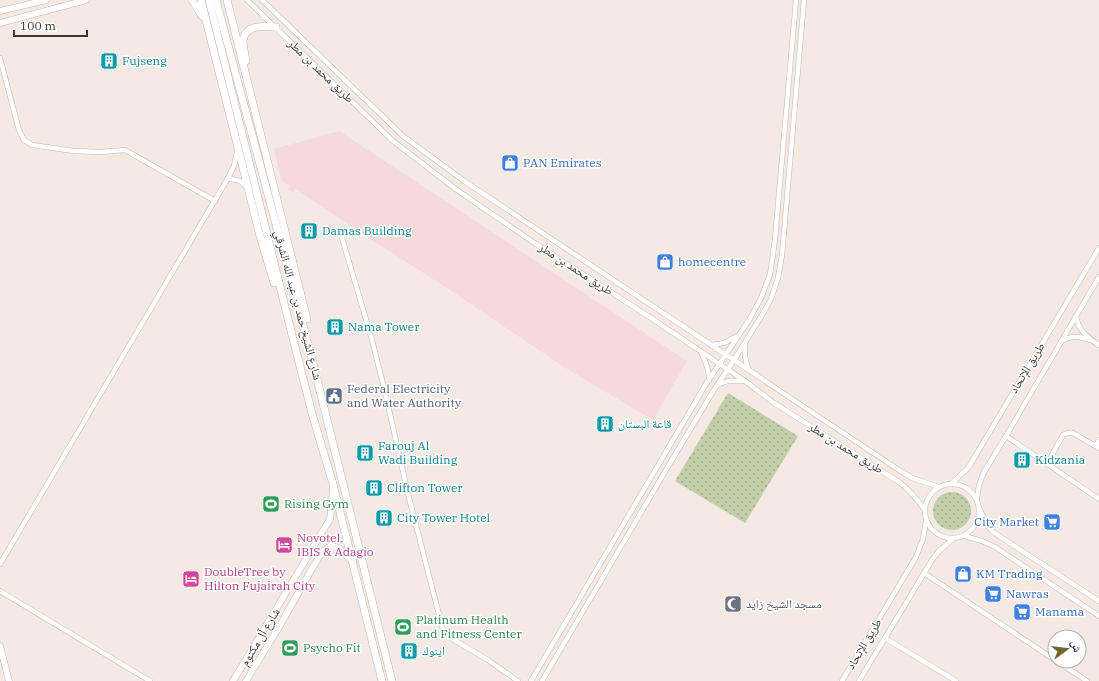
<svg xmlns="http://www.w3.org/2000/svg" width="1099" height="681" font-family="'IBM Plex Serif','Noto Naskh Arabic',serif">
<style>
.industrial{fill:#f5dad9}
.grass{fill:url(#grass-dots)}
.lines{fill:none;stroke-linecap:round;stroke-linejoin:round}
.minor-casing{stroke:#c2b6b1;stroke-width:5.5}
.major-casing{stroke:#c2b6b1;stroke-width:7}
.highway-casing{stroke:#c2b6b1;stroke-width:8}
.minor{stroke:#fff;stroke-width:4.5}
.major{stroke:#fff;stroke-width:6}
.highway{stroke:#fff;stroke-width:7}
.labels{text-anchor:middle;stroke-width:3;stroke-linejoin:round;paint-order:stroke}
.culture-label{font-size:12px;fill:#0d838f;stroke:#fff;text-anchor:start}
.street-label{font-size:12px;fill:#3d3836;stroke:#fff}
.shop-label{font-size:12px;fill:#366cbe;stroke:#fff;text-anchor:start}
.service-label{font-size:12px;fill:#4e5e75;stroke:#fff;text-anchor:start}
.leisure-label{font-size:12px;fill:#27864d;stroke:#fff;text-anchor:start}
.hotel-label{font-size:12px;fill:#b23c85;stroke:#fff;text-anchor:start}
.worship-label{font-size:12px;fill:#5b616d;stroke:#fff;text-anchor:start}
</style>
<defs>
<pattern id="grass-dots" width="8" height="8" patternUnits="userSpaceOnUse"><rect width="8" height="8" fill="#c2ceaa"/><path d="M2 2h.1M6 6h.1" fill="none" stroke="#9fa88b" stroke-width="1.8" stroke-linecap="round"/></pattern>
</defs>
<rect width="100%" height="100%" fill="#f5e9e3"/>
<polygon class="industrial" points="339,131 687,361 653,420 564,367 450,290 361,233 295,189 293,192 288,189 290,186 281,180 274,149"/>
<g class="grass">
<polygon points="728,393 798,436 745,523 675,481"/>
<circle cx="952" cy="511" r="19"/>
</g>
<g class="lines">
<defs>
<g id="minor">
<path d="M247 0 393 141 457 190 536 244 645 314 745 381 774 403 899 482C910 490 917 499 925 510"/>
<polyline points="262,0 403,136 464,181 734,360 783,393 902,472 912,478 939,487"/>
<polyline points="0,58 19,130 24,140 32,145 74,151 101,152 125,150 215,201"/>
<polyline points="228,178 240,181 248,188"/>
<polyline points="340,231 372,340 386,396 408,494 444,634 488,660 518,681"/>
<path d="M1076 316C1078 330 1088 338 1099 345"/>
<path d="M1061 341C1074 335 1077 336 1090 340"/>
<path d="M745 344C744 353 745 361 749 370"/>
<polyline points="712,345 724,343 737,336"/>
<path d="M701 352C705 361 709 368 709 378"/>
<polyline points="717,385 728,381 745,381"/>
<polyline points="1006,436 1099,499"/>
<polyline points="1096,446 1099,440"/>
<path d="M1047 464 1063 435C1067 433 1069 432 1073 433L1099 448"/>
<circle cx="952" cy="511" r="27"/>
<polyline points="951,484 966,470 970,465 1099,248"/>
<polyline points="977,499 979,485 984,472 1006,436 1099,277"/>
<polyline points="980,510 987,525 993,532 1099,601"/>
<polyline points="964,536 982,541 995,547 1099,616"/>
<polyline points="0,564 228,178 234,166 237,152"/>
<polyline points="924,573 1055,660"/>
<polyline points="0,591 150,681"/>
<polyline points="885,638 956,681"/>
<polyline points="1057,661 1087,681"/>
<polyline points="531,681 706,384 749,320 761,298 770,275 775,239 796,0"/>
<polyline points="542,681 676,453 712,393 734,360 762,315 771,299 778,278 782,255 804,0"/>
<polyline points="842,681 916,557 923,539 926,521"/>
<polyline points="859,681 932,560 939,551 953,539"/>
</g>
<g id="major">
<polyline points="0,11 46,0"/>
<polyline points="0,23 86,0"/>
<polyline points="0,646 9,681"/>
<polyline points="233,681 330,519 331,511 333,488"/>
<polyline points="246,681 279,627 313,567 323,551 331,546 339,548 353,562"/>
</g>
<g id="highway">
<polyline points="192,0 202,16"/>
<polyline points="201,0 260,236 274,283"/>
<polyline points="209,0 292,335 313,417 333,484 382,681"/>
<polyline points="216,0 312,359 392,681"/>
<polyline points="227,0 307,319"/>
<path d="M246 61C245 55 243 47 243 41 245 24 264 26 276 27"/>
</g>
</defs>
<use href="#minor" class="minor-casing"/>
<use href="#major" class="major-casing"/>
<use href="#highway" class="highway-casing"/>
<use href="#minor" class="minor"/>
<use href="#major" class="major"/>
<use href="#highway" class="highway"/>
</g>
<defs>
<symbol id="building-square" viewBox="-11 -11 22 22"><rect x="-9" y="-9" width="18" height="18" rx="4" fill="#0f9aa8" stroke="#fff"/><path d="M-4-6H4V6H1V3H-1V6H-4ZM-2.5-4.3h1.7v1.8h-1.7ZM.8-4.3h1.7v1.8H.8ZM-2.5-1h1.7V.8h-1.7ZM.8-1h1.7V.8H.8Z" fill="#fff"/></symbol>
<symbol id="shop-square" viewBox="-11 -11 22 22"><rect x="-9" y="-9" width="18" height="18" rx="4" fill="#3f7fe0" stroke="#fff"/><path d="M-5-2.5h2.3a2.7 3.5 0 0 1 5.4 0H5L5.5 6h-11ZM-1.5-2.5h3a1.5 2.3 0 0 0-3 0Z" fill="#fff"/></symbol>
<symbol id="civic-square" viewBox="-11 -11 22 22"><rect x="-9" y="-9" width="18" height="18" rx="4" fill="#5c6f8a" stroke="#fff"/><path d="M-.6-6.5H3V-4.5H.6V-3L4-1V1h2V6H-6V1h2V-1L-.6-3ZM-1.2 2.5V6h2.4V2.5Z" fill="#fff"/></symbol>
<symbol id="stadium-square" viewBox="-11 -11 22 22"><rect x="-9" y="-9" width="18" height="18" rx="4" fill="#2e9e5b" stroke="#fff"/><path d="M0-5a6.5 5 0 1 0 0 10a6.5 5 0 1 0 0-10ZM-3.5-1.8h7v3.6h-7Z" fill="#fff"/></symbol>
<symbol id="supermarket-square" viewBox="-11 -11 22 22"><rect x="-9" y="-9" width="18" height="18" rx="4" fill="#3f7fe0" stroke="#fff"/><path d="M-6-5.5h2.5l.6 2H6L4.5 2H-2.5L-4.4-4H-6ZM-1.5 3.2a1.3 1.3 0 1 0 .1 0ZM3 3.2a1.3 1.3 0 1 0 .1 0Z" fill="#fff"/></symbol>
<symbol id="hotel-square" viewBox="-11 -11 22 22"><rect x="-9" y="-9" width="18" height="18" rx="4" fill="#d1479c" stroke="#fff"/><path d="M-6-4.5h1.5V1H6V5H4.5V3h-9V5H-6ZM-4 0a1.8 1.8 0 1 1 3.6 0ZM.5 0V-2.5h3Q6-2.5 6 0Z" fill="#fff"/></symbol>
<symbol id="mosque-square" viewBox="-11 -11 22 22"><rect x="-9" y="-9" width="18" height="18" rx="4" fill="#6b7280" stroke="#fff"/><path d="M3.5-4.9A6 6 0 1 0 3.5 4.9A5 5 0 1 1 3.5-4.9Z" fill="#fff"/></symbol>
</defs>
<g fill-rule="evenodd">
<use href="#building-square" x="99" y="51" width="20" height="20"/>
<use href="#shop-square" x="500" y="153" width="20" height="20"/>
<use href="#building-square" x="299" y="221" width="20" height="20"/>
<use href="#shop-square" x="655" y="252" width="20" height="20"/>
<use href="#building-square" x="325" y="317" width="20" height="20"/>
<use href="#civic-square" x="324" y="386" width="20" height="20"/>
<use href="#building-square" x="595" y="414" width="20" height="20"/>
<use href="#building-square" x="355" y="443" width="20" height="20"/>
<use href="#building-square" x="1012" y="450" width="20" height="20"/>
<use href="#building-square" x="364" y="478" width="20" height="20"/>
<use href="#stadium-square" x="261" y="494" width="20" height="20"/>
<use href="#building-square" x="374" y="508" width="20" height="20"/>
<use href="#supermarket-square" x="1042" y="512" width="20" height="20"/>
<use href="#hotel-square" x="274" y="535" width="20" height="20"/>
<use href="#shop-square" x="953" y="564" width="20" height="20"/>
<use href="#hotel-square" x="181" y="569" width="20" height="20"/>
<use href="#supermarket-square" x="983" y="584" width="20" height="20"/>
<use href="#mosque-square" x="723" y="594" width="20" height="20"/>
<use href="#supermarket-square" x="1012" y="602" width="20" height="20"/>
<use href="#stadium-square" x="393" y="617" width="20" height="20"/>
<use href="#stadium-square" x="280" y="638" width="20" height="20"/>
<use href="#building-square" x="399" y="641" width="20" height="20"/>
</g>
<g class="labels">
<g class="culture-label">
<text x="122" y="65">Fujseng</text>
<text x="322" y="235">Damas Building</text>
<text x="348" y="331">Nama Tower</text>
<text x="618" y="428">قاعة البستان</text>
<text x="378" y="450">Farouj Al<tspan x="378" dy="14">Wadi Building</tspan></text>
<text x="1035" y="464">Kidzania</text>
<text x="387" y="492">Clifton Tower</text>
<text x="397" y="522">City Tower Hotel</text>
<text x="422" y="655">اينوك</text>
</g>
<g class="street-label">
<text transform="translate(321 71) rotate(44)" y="4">طريق محمد بن مطر</text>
<text transform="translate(576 269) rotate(33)" y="4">طريق محمد بن مطر</text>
<text transform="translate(298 305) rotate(75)" y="4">شارع الشيخ حمد بن عبد الله الشرقي</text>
<text transform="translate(1027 368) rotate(-59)" y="4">طريق اﻹتحاد</text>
<text transform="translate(846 448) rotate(32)" y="4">طريق محمد بن مطر</text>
<text transform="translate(260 637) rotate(-59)" y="4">شارع آل مكتوم</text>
<text transform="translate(864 644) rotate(-59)" y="4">طريق اﻹتحاد</text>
</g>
<g class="shop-label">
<text x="523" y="167">PAN Emirates</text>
<text x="678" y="266">homecentre</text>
<text x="1039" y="526" text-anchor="end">City Market</text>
<text x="976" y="578">KM Trading</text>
<text x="1006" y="598">Nawras</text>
<text x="1035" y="616">Manama</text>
</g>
<g class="service-label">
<text x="347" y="393">Federal Electricity<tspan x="347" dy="14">and Water Authority</tspan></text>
</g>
<g class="leisure-label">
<text x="284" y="508">Rising Gym</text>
<text x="416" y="624">Platinum Health<tspan x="416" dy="14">and Fitness Center</tspan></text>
<text x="303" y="652">Psycho Fit</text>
</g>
<g class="hotel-label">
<text x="297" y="542">Novotel,<tspan x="297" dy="14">IBIS &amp; Adagio</tspan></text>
<text x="204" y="576">DoubleTree by<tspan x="204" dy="14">Hilton Fujairah City</tspan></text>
</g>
<g class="worship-label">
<text x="746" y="608">مسجد الشيخ زايد</text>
</g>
</g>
<g transform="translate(1067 649) rotate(75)"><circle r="19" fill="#ffffff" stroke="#b1afaf"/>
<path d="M0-3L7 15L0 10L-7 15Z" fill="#716532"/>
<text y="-6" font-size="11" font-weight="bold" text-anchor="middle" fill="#3d3836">ش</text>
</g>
<path d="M14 30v6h73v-6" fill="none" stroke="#3d3836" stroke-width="2"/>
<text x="20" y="30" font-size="12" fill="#3d3836" stroke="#ffffff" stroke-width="3" paint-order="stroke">100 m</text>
</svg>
